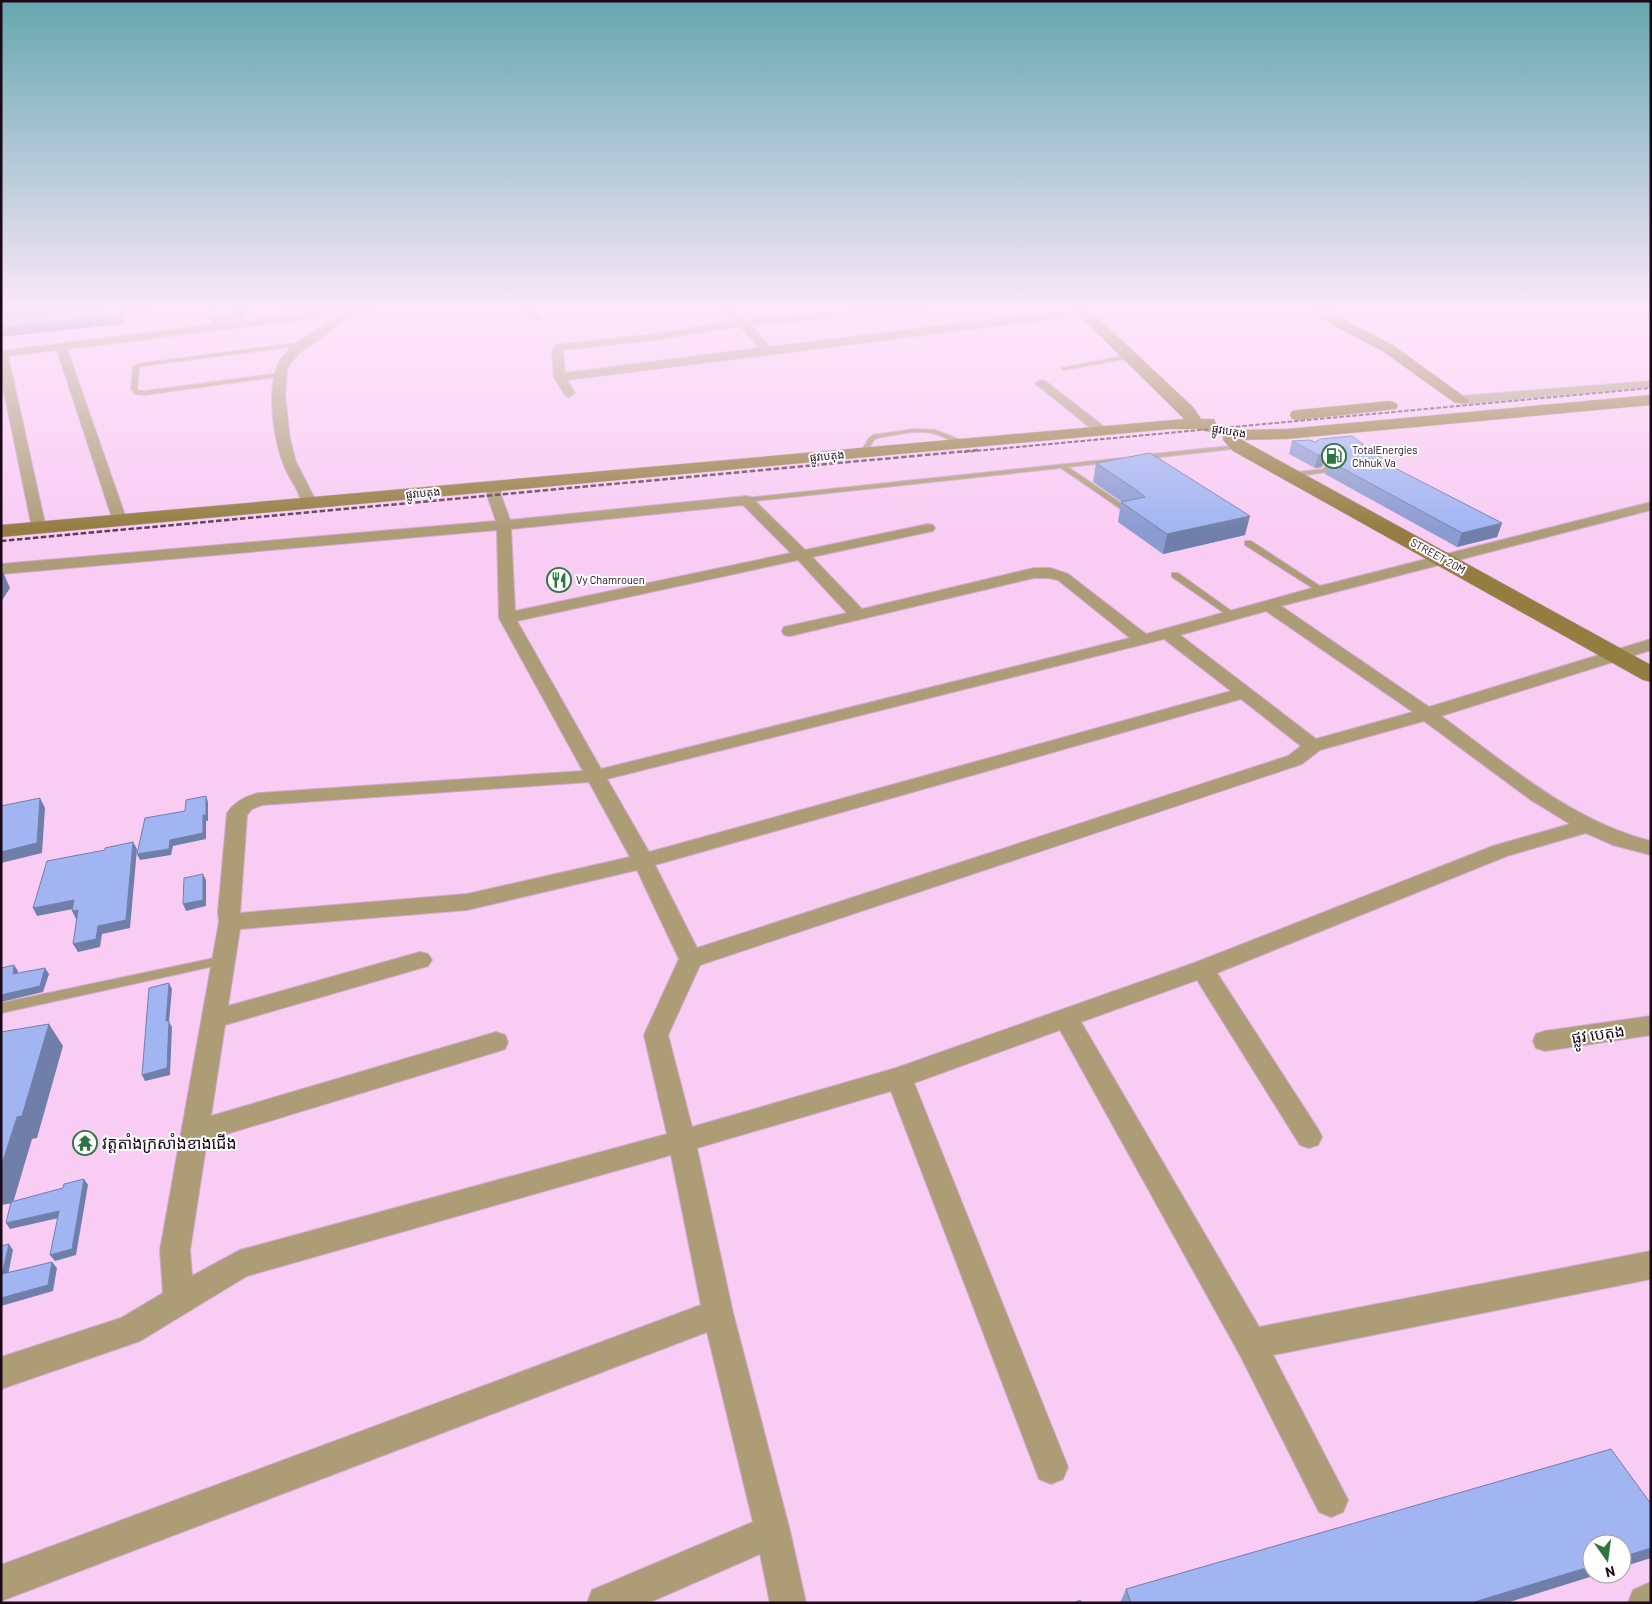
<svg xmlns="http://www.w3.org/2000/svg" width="1652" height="1604" font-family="Barlow,'Noto Sans Khmer',sans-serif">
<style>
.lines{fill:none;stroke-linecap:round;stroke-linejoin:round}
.lane-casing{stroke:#d1a9cd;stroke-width:2}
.street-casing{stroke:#d1a9cd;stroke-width:2}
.secondary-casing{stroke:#d1a9cd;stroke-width:1}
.lane{fill:#ac9d77;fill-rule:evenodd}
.street{fill:#ac9d77;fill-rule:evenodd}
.secondary{fill:#937d41;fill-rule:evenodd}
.rail-far1{stroke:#593f56;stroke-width:2;stroke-dasharray:4.5 2;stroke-linecap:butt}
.rail{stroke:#593f56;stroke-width:2.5;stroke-dasharray:5.5 2.5;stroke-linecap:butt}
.wall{fill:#8a9cd0}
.shaded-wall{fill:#707fa9}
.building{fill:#a0b5f2;stroke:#707fa9}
.labels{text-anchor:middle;stroke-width:4;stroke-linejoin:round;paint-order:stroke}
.far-street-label{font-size:11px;fill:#1b0819;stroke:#fefefe}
.far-poi-label{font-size:11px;fill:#1b0819;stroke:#fefefe;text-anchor:start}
.near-street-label{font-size:16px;fill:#1b0819;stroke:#fefefe}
.near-poi-label{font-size:16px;fill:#1b0819;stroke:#fefefe;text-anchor:start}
</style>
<rect width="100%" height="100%" fill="#f9ccf4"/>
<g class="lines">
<defs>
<g id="lane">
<polygon points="304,342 306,343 306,345 141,366 139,368 137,389 139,391 145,391 280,373 283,375 282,376 145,395 135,394 131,389 133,367 138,364"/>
<polygon points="1129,355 1132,357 1131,358 1064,370 1061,368"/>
<path d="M915 429 935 430 969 443C961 448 942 435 932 433 915 430 894 435 877 438L874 440 865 454 860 453 869 438 873 435Z"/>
<polygon points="1239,445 1241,446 1241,448 1143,459 1140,457 1143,455"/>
<polygon points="1121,458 1124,460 1123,461 1068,467 1134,512 1134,516 1131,516 1061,468 746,502 743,500 746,498"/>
<polygon points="1326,458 1329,460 1331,467 1327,472 1291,477 1288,475 1291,473 1323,469 1325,467 1323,460"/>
<polygon points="1245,541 1251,541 1326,590 1325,592 1319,592 1245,545"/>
<polygon points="1172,573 1178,573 1237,615 1233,617 1230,617 1172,577"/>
<polygon points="224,956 228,957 230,960 228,963 1,1013 1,1003"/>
</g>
<g id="street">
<polygon points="129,306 164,306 159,309 96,316 91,313 96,310"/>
<path d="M359 306H391L386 309 356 313 302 351 291 362 287 370 285 396 290 439 296 462 317 503 310 507C302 505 300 497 297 490 292 481 286 472 283 463 273 437 266 385 280 361 292 340 322 327 341 315L67 349 127 521 125 524H115L113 521 57 350 8 356 46 528 44 531H34L32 528 1 377V351Z"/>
<polygon points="522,306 532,306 541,319 540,321 532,321"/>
<path d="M716 306H728L745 320 900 306H944L939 309 751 325 770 347 1041 313 1083 309 1088 312 1083 315 567 380 575 393 569 397 565 395 554 377 552 351 556 345 662 333 734 321ZM740 326 759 348 565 373 563 350 662 339Z"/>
<polygon points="1041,380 1045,381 1106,428 1108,431 1106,434 1098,434 1037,385 1035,383"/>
<polygon points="1651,381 1651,387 1461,404 1455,400 1461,396"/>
<path d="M494 483 501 487V495L510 520 746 496 751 497 805 550 928 524 933 525 935 528 933 531 812 557 862 609 1034 568H1050L1068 574 1146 634 1316 587 1651 502V510L1281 606 1429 707 1651 639V650L1441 716C1506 763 1571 821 1651 841V855L1613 845 1586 833 1507 856 1217 973 1318 1129 1322 1137 1318 1145 1309 1148 1300 1145 1197 980 1081 1022 1259 1327 1651 1251V1279L1273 1355 1348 1500 1343 1512 1331 1517 1319 1512 1240 1355 1060 1030 914 1083 1068 1467 1063 1479 1051 1484 1039 1479 891 1091 697 1148 733 1313 790 1531 806 1603H770L760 1554 648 1603H587L592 1590 753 1522 707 1332 1 1601V1565L701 1305 671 1155 247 1276 140 1341 1 1389V1357L121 1318 163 1293 160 1250 219 922 218 912 227 813C235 801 246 796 259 793L583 771 499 618 497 530 1 574V564L496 521 487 495V487ZM743 505 791 553 515 611 511 529ZM798 560 847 613 784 627 782 631 784 635 790 636 1034 578H1049L1058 580 1130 638 601 769 517 621ZM1266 611 1413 712 1316 739 1180 635ZM1164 639 1231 691 649 852 607 779ZM1241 699 1301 746 1288 756 697 948 655 865ZM1424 721 1531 800 1570 824 1493 846 1194 963 896 1068 692 1127 668 1035 700 965 1302 764 1320 750ZM589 782 630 857 467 894 240 913 247 815 252 809 262 805ZM637 870 679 959 644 1035 667 1134 240 1250 192 1276 190 1250 207 1140 496 1052 505 1049 508 1042 505 1035 496 1032 211 1116 225 1025 428 966 432 960 428 954 420 952 228 1006 240 929 467 910Z"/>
<polygon points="1651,1016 1651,1035 1545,1051 1536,1048 1533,1041 1536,1034 1545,1031"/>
<polygon points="1651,1582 1651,1603 1628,1603 1633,1590"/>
</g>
<g id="secondary">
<polygon points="1070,306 1085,306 1193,407 1201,419 1214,419 1216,424 1243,430 1286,429 1651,395 1651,405 1286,439 1242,440 1651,665 1651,682 1643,680 1233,451 1223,440 1223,435 1196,429 1170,429 1,537 1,525 1184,419"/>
<polygon points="1319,306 1333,306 1330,312 1394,346 1469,400 1467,403 1455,403 1384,352 1320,318 1315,311"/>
<polygon points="1390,401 1396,403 1398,406 1396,409 1298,420 1292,419 1290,415 1292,411 1298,410"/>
</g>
</defs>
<use href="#lane" class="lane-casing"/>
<use href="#street" class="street-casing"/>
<use href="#secondary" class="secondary-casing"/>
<use href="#lane" class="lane"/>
<use href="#street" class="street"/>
<use href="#secondary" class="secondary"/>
<polyline class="rail-far1" points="964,452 1651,388"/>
<polyline class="rail" points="1,541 978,450"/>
</g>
<g class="wall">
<polygon points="1321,439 1395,468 1502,523 1497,537 1457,547 1325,474 1329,461 1331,460 1327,456 1325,458 1322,467 1315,468 1289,454 1292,441 1315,442"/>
<polygon points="1096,463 1245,535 1163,554 1118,522 1121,502 1122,502 1093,482"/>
<polygon points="1599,1574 1506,1603 1120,1603 1126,1589"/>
</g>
<g class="shaded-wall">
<polygon points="29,306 110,306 1,319 1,310"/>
<polygon points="122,306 125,315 123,324 1,337 1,328"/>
<polygon points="243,306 245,306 246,318 212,323 209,315"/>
<polygon points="278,306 351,306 280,314"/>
<polygon points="1331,444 1327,456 1325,458 1322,467 1315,468 1318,455 1325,446"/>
<polygon points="1250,516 1245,535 1163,554 1167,534"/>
<polygon points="1502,523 1497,537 1457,547 1462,533"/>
<polygon points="3,572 10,588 1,602 1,574"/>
<polygon points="206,796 208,802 208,821 206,821 206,839 173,846 171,855 140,860 137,854 170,840 203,815"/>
<polygon points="40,798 45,808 42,853 1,863 1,852"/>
<polygon points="133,842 137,849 130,928 102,934 100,947 78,952 73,944 98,926"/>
<polygon points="203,874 206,880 206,906 186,911 183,904"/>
<polygon points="74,900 78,908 37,916 33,908"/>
<polygon points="78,910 82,918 76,919 72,911"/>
<polygon points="14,965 18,971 16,980 13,974"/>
<polygon points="45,968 49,974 43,992 1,1002 1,995"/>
<polygon points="169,983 172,989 169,1022 172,1027 170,1075 145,1081 142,1075 166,1021"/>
<polygon points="49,1024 63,1046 37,1138 32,1139 13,1203 1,1205 1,1167 17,1117"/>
<polygon points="84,1179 88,1185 76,1255 55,1261 50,1255"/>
<polygon points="59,1211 63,1217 10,1229 6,1223"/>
<polygon points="9,1244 13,1250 7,1280 2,1274"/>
<polygon points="52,1262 57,1268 53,1291 1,1306 1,1298"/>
<polygon points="1651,1548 1651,1558 1622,1567 1622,1557"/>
<polygon points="1592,1566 1592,1574 1599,1574 1506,1603 1471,1603"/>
</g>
<g class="building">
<polygon points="1,306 29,306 1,310"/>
<polygon points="116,306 121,306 120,315 1,328 1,319"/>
<polygon points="209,306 243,306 244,310 209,315"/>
<polygon points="1352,436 1395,468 1502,523 1462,533 1329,461 1332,460 1336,454 1334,447 1331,444 1325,446 1326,454 1318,455 1292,441 1310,440 1315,442 1321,439"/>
<polygon points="1150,453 1250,516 1167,534 1121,502 1145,497 1139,492 1096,463"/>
<polygon points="206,796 206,815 203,815 203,833 170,840 169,849 137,854 145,818 185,811 186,800"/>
<polygon points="40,798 37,843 1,852 1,806"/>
<polygon points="133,842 126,920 98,926 96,939 73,944 78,910 72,911 74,900 33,908 47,861 105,850 105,848"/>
<polygon points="203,874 203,900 183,904 184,878"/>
<polygon points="14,965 13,974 45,968 40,986 1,995 1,968"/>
<polygon points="169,983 166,1021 169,1021 167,1068 142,1075 149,988"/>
<polygon points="49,1024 22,1116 17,1117 1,1167 1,1032"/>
<polygon points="84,1179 72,1249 50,1255 59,1211 6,1223 11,1202 63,1188 64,1184"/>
<polygon points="9,1244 2,1274 52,1262 48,1285 1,1298 1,1246"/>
<polygon points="1611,1449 1651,1504 1651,1548 1622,1557 1622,1544 1592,1544 1592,1566 1471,1603 1131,1603 1126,1589"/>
<polygon points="1080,1600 1082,1603 1074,1603"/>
</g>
<linearGradient id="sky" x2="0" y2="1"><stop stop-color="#65a7ae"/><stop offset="0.58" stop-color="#fce8fa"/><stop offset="1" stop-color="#fce8fa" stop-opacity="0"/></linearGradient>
<rect width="1652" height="531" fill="url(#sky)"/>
<defs>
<symbol id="fuel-ring" viewBox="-11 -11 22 22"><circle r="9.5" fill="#fefefe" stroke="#2e7541" stroke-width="1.5"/><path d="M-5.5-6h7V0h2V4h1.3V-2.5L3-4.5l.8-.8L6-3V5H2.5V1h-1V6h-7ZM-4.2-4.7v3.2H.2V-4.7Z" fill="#2e7541"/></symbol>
<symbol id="restaurant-ring" viewBox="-11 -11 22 22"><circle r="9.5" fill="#fefefe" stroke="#2e7541" stroke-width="1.5"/><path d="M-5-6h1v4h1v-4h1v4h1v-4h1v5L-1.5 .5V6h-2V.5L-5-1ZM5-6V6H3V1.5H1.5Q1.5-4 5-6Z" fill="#2e7541"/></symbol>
<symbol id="temple-ring" viewBox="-11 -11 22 22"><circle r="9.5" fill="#fefefe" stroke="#2e7541" stroke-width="1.5"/><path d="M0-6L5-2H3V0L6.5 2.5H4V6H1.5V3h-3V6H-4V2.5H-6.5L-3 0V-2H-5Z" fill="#2e7541"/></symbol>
</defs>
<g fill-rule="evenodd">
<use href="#fuel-ring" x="1320" y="442" width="28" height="28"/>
<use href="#restaurant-ring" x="545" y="566" width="28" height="28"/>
<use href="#temple-ring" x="71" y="1129" width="28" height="28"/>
</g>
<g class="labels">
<g class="far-street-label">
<text transform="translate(1229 431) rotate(10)" y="4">ផ្លូវបេតុង</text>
<text transform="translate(827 456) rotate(-5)" y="4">ផ្លូវបេតុង</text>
<text transform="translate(423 493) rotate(-5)" y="4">ផ្លូវបេតុង</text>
<text transform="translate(1438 556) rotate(29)" y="4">STREET 20M</text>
</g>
<g class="far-poi-label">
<text x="1352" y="454">TotalEnergies<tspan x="1352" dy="13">Chhuk Va</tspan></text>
<text x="576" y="584">Vy Chamrouen</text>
</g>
<g class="near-street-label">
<text transform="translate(1598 1034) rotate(-8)" y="6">ផ្លូវ បេតុង</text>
</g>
<g class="near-poi-label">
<text x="102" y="1149">វត្តតាំងក្រសាំងខាងជើង</text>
</g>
</g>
<rect width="1652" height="1604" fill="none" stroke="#1b0819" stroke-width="5"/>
<g transform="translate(1607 1559) rotate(166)"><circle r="24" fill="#fefefe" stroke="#a39ca2"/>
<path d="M0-4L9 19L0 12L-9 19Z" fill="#2e7541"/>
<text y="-8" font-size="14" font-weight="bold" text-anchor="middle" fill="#1b0819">N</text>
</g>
</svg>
